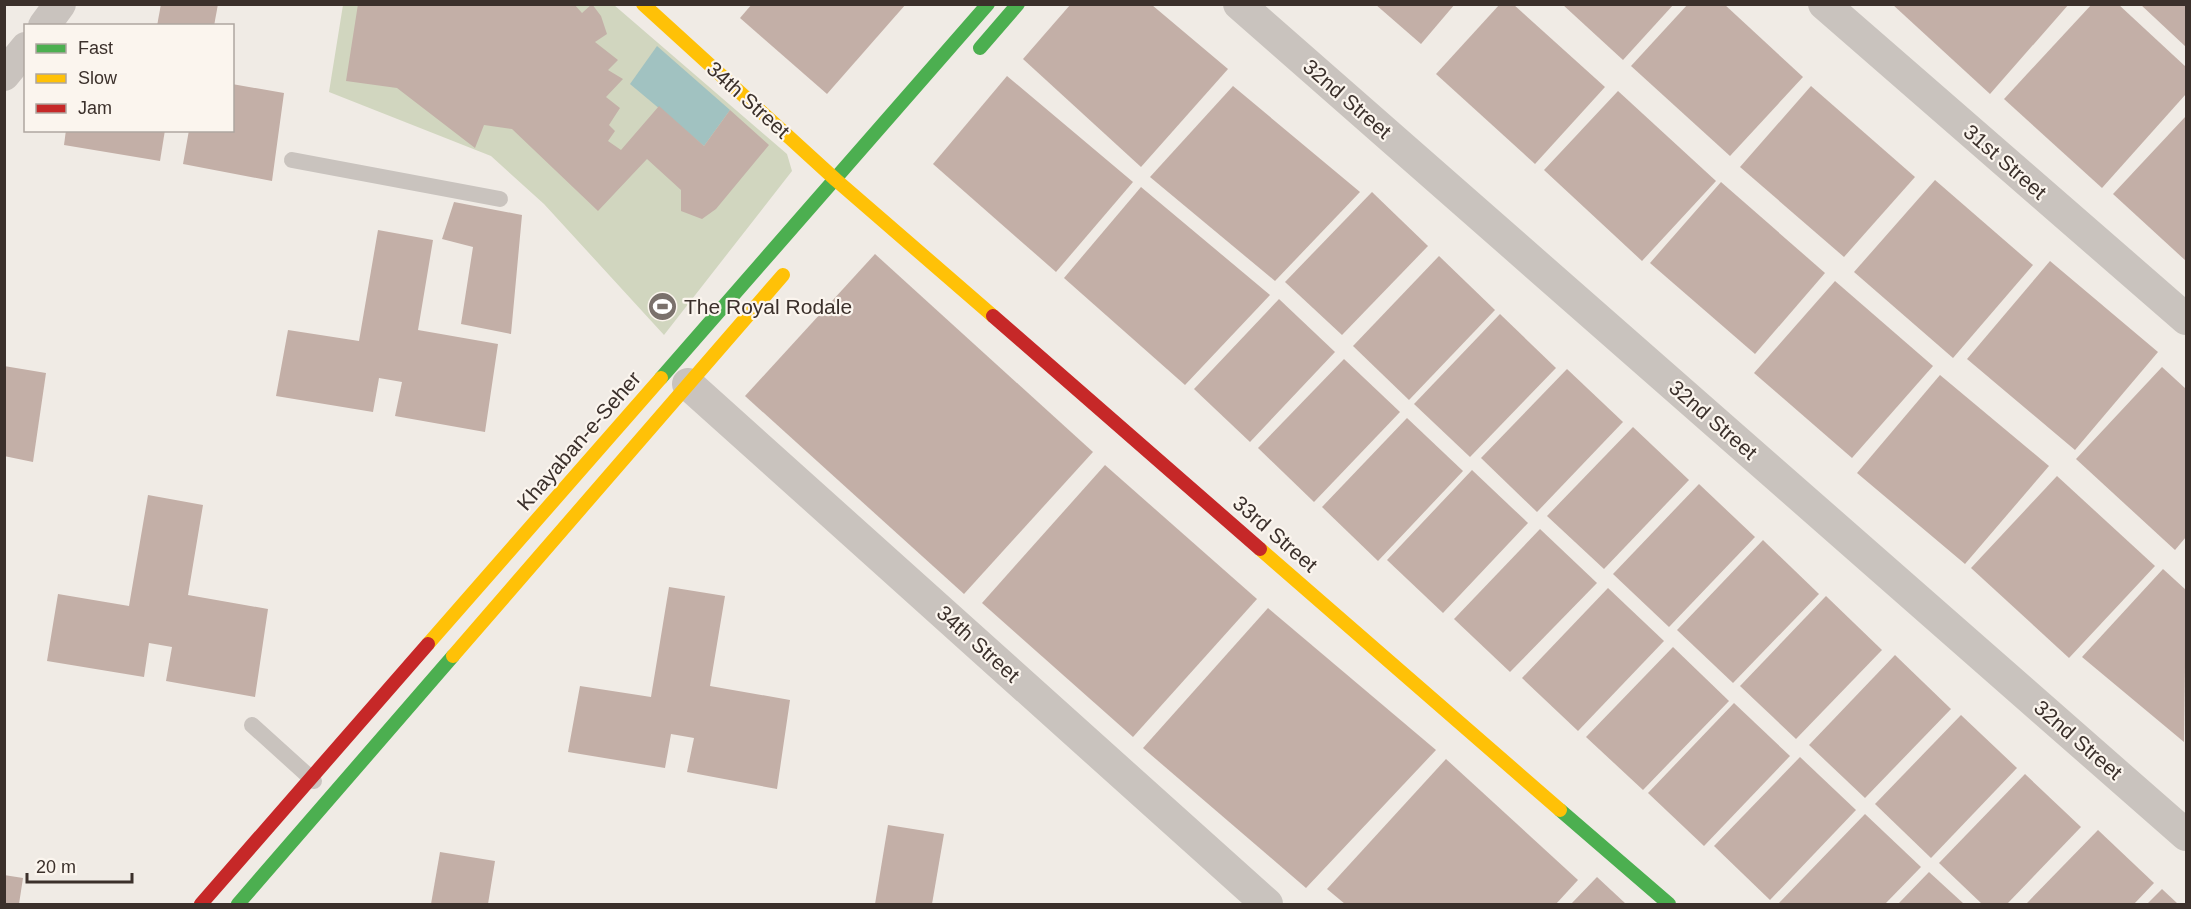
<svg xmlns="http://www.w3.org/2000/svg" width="2191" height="909" font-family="Helvetica,sans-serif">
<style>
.green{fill:#d1d6bf}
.water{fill:#a1c2c1}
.building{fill:#c3afa7}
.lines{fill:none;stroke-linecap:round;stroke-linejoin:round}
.lane{stroke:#c9c3be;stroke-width:16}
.street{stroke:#c9c3be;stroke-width:32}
.fast{stroke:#4caf50;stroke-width:14}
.slow{stroke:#ffc107;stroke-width:14}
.jam{stroke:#c62828;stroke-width:14}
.labels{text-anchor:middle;stroke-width:4.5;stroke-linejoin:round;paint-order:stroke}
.street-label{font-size:21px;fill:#3b302b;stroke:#fbf5ee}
.poi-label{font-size:21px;fill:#3b302b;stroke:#fbf5ee;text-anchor:start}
</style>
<rect width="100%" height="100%" fill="#f0ebe5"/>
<polygon class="green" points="343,5 614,5 787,154 792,171 664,335 544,204 491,156 329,92"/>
<polygon class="water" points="657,46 730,110 704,146 630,84"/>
<g class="building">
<polygon points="161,4 218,4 214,26 157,26"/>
<polygon points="358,4 574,4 582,13 592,4 601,16 607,34 595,42 618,60 608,70 623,79 606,97 620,108 609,125 615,131 608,141 621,150 659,106 704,146 730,110 769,145 716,209 702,219 681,211 681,190 647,159 598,211 512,129 484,125 475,148 397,88 346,81"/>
<polygon points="752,4 906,4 827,94 740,18"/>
<polygon points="1375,4 1455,4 1421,44"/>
<polygon points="1500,4 1513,4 1605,87 1535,164 1436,74"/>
<polygon points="1562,4 1674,4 1623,60"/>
<polygon points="1688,4 1724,4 1803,77 1730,156 1631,66"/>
<polygon points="1892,4 2069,4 1990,94"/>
<polygon points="2092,4 2118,4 2186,67 2186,94 2102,188 2004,99"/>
<polygon points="2140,4 2186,4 2186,47"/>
<polygon points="1070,5 1152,5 1228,69 1141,167 1023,59"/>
<polygon points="1007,76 1133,182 1056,272 933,164"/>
<polygon points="232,84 284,93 272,181 183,164 189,130 232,130"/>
<polygon points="1233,86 1360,192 1275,281 1150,177"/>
<polygon points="1811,86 1915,177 1844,257 1740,167"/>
<polygon points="1618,91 1716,181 1642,261 1544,170"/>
<polygon points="2186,116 2186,261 2113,194"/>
<polygon points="66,130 165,130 160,161 64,145"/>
<polygon points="1935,180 2033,265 1953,358 1854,272"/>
<polygon points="1721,182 1825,273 1755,354 1650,263"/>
<polygon points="1141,187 1270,295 1185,385 1064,278"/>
<polygon points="1372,192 1428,246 1342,335 1285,282"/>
<polygon points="454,202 522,215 511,334 461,324 473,247 442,239"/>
<polygon points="378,230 433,240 418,330 498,344 485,432 395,416 402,382 379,378 373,412 276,396 288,330 359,341"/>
<polygon points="875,254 1093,452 964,594 745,396"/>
<polygon points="1439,256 1495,310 1409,400 1353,346"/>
<polygon points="2050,261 2158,352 2075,450 1967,359"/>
<polygon points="1835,281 1933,366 1852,458 1754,373"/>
<polygon points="1279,299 1335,352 1250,442 1194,389"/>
<polygon points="1500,314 1556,368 1470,457 1414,404"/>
<polygon points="1344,359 1400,412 1314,502 1258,448"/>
<polygon points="4,366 46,373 33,462 4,456"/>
<polygon points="2162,367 2186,389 2186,537 2175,550 2076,459"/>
<polygon points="1567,369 1623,422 1537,512 1481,458"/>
<polygon points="1940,375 2049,466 1965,564 1857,473"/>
<polygon points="1407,418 1463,471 1378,561 1322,507"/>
<polygon points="1633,427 1689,480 1604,569 1547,516"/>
<polygon points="1105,465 1257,599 1133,737 982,603"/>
<polygon points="1472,470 1528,523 1443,613 1387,560"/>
<polygon points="2057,476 2155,566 2069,658 1971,568"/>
<polygon points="1699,484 1755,537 1669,627 1613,574"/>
<polygon points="148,495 203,505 188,595 268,609 255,697 166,681 172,647 149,643 144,677 47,661 58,594 129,606"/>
<polygon points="1540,529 1597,583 1510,672 1454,619"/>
<polygon points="1763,540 1819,594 1733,683 1677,630"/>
<polygon points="2163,569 2186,590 2184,742 2082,657"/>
<polygon points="669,587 725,596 710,686 790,700 777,789 687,772 694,738 671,734 665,768 568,752 580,686 651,697"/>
<polygon points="1608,588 1664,641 1578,731 1522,678"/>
<polygon points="1826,596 1882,650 1796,739 1740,686"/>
<polygon points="1268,608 1436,750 1306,888 1143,748"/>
<polygon points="1673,647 1729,701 1643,790 1586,737"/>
<polygon points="1895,655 1951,709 1865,798 1809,745"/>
<polygon points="1734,703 1790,756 1704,846 1648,793"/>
<polygon points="1961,715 2017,768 1931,858 1875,804"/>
<polygon points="1800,757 1856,810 1770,900 1714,846"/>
<polygon points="1446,759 1578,880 1556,904 1345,904 1327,889"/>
<polygon points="2025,774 2081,827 2007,904 1982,904 1939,863"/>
<polygon points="1865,814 1921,867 1885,904 1778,904"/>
<polygon points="888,825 944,834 932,904 875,904"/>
<polygon points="2098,830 2154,883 2134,904 2026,904"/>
<polygon points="440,852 495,861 488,904 431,904"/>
<polygon points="1929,872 1964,904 1898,904"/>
<polygon points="4,875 23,878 19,904 4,904"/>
<polygon points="1597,877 1626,904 1571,904"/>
<polygon points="2162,889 2178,904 2147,904"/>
</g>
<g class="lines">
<g class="lane">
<polyline points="292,160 500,199"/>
<polyline points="252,725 314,781"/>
</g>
<g class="street">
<polyline points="1239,4 2186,835"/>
<polyline points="1824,4 2186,319"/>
<polyline points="44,26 60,4"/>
<polyline points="4,75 26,48"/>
<polyline points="688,384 1267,904"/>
</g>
<g class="fast">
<polyline points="980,48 1018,4"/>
<polyline points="661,378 988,4"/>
<polyline points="1560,810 1669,904"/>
<polyline points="238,904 453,656"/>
</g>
<g class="slow">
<polyline points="643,4 836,180 993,316"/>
<polyline points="1260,549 1560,810"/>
<polyline points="428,644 661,378"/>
<polyline points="453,656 783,275"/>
</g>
<g class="jam">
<polyline points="993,316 1260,549"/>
<polyline points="201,904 428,644"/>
</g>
</g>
<defs>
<symbol id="stadium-disc" viewBox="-11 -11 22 22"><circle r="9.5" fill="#7a716c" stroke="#fbf5ee"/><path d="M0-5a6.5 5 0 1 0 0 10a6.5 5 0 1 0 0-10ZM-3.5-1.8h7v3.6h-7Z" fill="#fff"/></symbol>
</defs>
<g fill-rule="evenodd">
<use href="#stadium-disc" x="646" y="290" width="33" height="33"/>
</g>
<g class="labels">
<g class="street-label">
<text transform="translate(1347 99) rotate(41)" y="7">32nd Street</text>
<text transform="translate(748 100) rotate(42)" y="7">34th Street</text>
<text transform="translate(2005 162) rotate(41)" y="7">31st Street</text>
<text transform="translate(1713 420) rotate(41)" y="7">32nd Street</text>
<text transform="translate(579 441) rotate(-49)" y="7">Khayaban-e-Seher</text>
<text transform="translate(1275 534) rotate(41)" y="7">33rd Street</text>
<text transform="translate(978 644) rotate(42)" y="7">34th Street</text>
<text transform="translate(2078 740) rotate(41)" y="7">32nd Street</text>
</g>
<g class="poi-label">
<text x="684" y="314">The Royal Rodale</text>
</g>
</g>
<rect width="2191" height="909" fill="none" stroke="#3b302b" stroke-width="12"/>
<rect x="24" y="24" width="210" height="108" fill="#fbf5ee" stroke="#aea6a0" stroke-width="1.5"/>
<rect x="36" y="44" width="30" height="9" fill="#4caf50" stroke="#aea6a0" stroke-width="1.5"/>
<text x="78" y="54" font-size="18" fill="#3b302b">Fast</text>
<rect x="36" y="74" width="30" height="9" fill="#ffc107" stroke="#aea6a0" stroke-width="1.5"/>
<text x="78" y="84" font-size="18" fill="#3b302b">Slow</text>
<rect x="36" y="104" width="30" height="9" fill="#c62828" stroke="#aea6a0" stroke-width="1.5"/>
<text x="78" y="114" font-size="18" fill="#3b302b">Jam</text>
<path d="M27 873v9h105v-9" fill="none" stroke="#3b302b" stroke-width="3"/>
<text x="36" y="873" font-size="18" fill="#3b302b" stroke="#fbf5ee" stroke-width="4.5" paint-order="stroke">20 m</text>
</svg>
